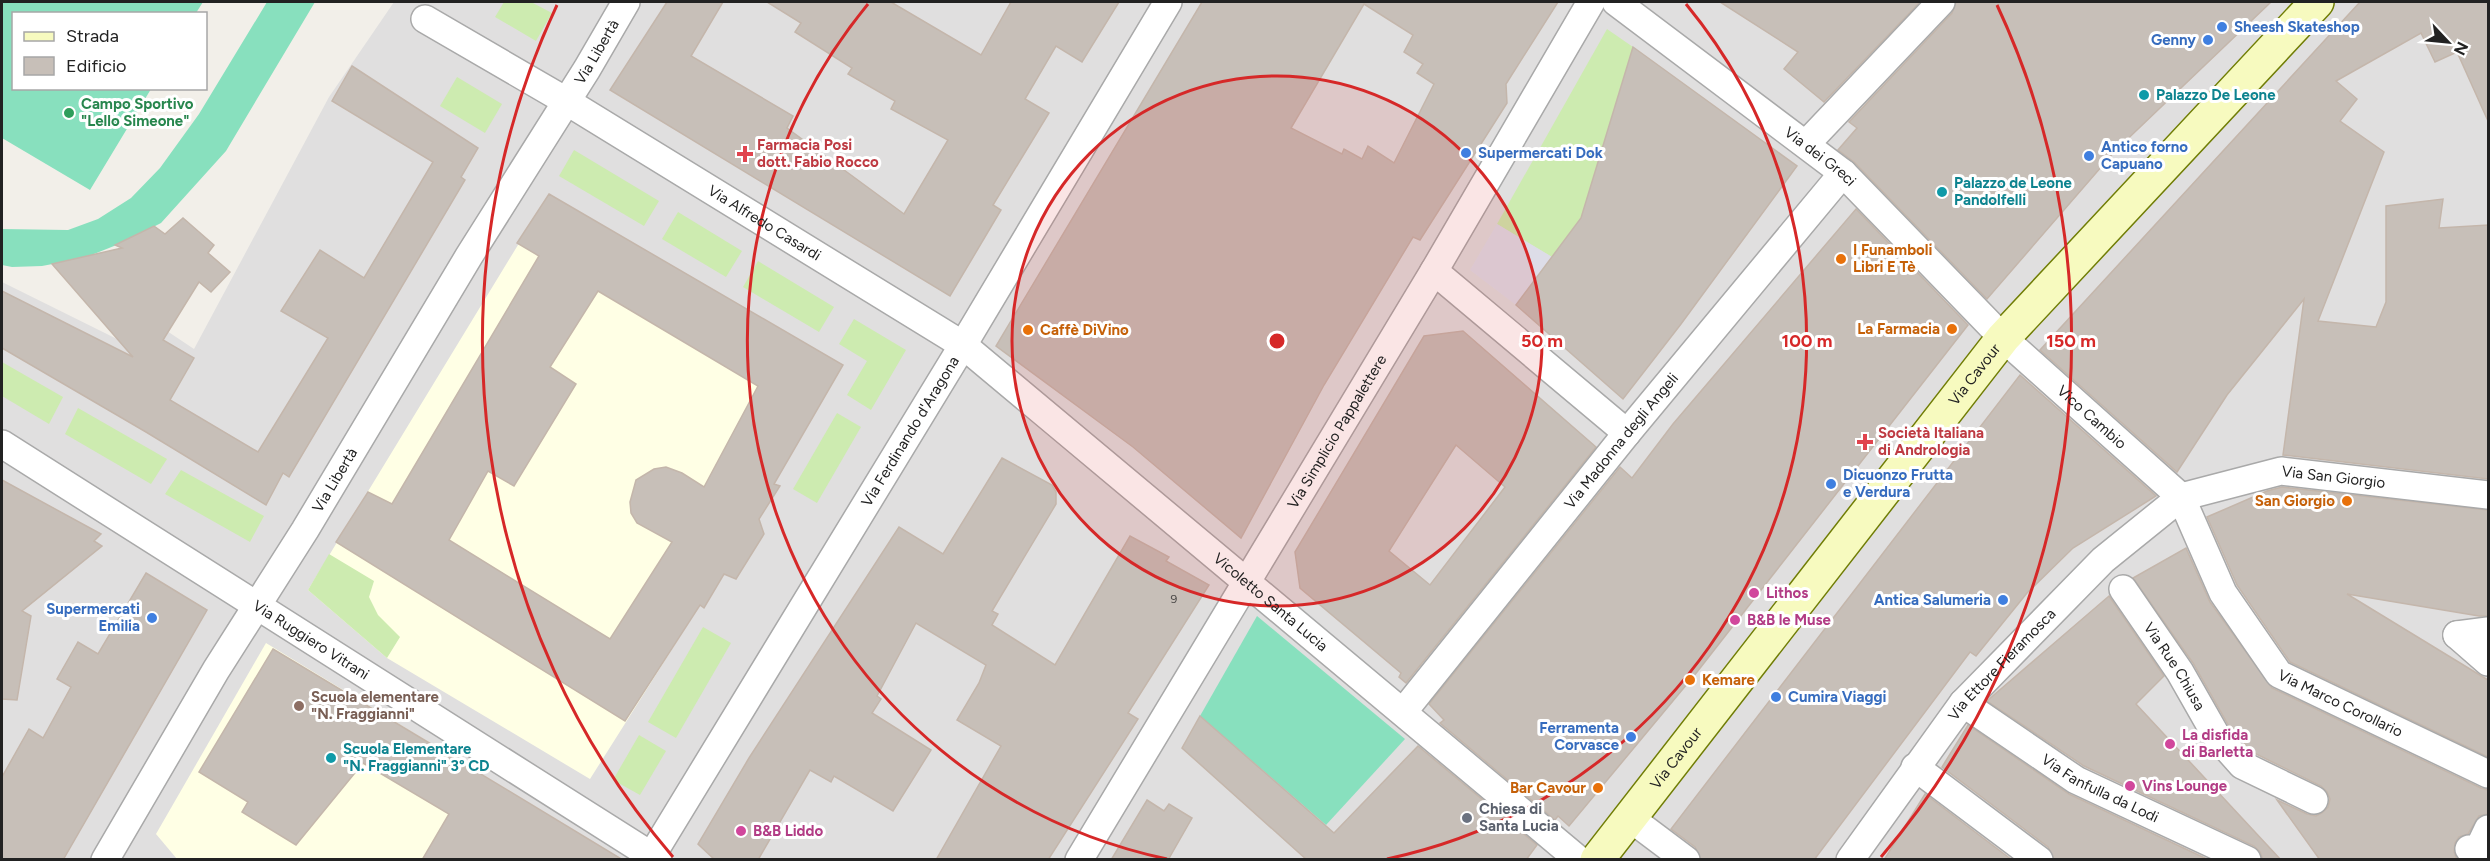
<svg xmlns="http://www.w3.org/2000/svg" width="2490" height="861" font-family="Figtree,sans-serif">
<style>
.residential{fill:#e0dfdf}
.education{fill:#ffffe5}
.grass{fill:#cdebb0}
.pitch{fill:#88e0be}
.plaza{fill:#dddde8}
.building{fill:#c7bfb8;stroke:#c4b6ab;stroke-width:1.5;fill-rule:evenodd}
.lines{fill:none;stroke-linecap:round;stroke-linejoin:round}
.street-casing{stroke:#a9a9a9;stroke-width:30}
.secondary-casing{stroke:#707d05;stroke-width:36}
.street{stroke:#fff;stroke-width:27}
.secondary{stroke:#f7fabf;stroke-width:33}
.ring{fill:none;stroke:#d62828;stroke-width:3}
.shop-dot{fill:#3f7fe0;stroke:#fff;stroke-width:2}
.culture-dot{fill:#0f9aa8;stroke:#fff;stroke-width:2}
.leisure-dot{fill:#2e9e5b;stroke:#fff;stroke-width:2}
.health-dot{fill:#e0444e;stroke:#fff;stroke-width:2}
.food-dot{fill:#e8710a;stroke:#fff;stroke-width:2}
.hotel-dot{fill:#d1479c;stroke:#fff;stroke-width:2}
.education-dot{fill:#8d6e63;stroke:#fff;stroke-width:2}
.worship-dot{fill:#6b7280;stroke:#fff;stroke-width:2}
.labels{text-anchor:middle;stroke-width:6;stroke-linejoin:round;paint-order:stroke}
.number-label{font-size:12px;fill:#4b4948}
.shop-label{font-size:15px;font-weight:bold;fill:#366cbe;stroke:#fff;text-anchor:start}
.street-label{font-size:15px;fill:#222;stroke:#fff}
.culture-label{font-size:15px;font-weight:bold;fill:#0d838f;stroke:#fff;text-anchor:start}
.leisure-label{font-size:15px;font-weight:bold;fill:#27864d;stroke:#fff;text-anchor:start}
.health-label{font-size:15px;font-weight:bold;fill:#be3a42;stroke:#fff;text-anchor:start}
.food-label{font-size:15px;font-weight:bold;fill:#c56008;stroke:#fff;text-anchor:start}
.hotel-label{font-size:15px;font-weight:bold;fill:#b23c85;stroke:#fff;text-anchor:start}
.education-label{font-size:15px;font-weight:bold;fill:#785e54;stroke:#fff;text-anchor:start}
.worship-label{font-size:15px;font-weight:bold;fill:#5b616d;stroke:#fff;text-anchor:start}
.centre{fill:#d62828;stroke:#fff;stroke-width:3}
.ring-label{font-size:18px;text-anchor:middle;font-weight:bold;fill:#d62828;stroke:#fff;stroke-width:6;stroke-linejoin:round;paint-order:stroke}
</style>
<rect width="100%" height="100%" fill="#f2efe9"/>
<polygon class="residential" points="394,2 2488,2 2488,859 2,859 2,282 117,339 146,317 194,349 329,97"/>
<g class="education">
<polygon points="549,194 843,365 774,483 780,486 759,519 764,534 736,579 724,574 704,608 700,605 590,779 387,658 308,590"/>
<polygon points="266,643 621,859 177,859 156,834"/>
</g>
<g class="grass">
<polygon points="504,2 531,2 552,13 536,41 495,17"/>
<polygon points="1607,29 1633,47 1581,218 1552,257 1497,224"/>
<polygon points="457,77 502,104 485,133 440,106"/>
<polygon points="574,150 659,201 644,226 559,176"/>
<polygon points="678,212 742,251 726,277 662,239"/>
<polygon points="758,261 834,307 819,332 743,287"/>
<polygon points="854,319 906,350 871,410 847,395 867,361 839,344"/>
<polygon points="2,362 63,397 49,424 2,396"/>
<polygon points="78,408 167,459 151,484 65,434"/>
<polygon points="837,413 861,427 817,503 793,489"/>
<polygon points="181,470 264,516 250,542 165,494"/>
<polygon points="329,554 374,581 369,597 378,615 400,637 387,658 308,590"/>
<polygon points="703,627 731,643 676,738 648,722"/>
<polygon points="639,735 666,751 640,795 613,780"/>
</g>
<g class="pitch">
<polygon points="2,2 203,2 196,13 14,14 14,88 151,89 90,190 2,138"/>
<polygon points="267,2 315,2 226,151 161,223 124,242 84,258 42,266 12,267 2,265 2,229 68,230 98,219 131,198 160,168 199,114"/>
<polygon points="1257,616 1405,739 1326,825 1200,716"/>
</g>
<polygon class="plaza" points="1497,224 1552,257 1516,305 1470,270"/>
<g class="building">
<polygon points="667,2 723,2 691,56 793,116 787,128 904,214 948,140 891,109 895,101 848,74 852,68 795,32 801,23 767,2 891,2 981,55 1011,2 1119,2 1082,62 1056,46 1025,99 1049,113 993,205 1001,210 950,296 610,90"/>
<path d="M1202 2H1558L1506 84 1507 103 1420 240 1413 237 1324 385 1241 538 1133 447 996 346ZM1364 4 1413 35 1404 52 1423 64 1417 73 1434 84 1394 163 1368 146 1362 159 1344 149 1342 154 1291 128Z"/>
<polygon points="1720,2 1920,2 1824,102 1784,69 1798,52"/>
<polygon points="1956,2 2271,2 2115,151 1987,299 1854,162 1838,150 1857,128 1849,122 1952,13"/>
<polygon points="2360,2 2488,2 2488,121 2457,52 2435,62 2421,33 2336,81 2357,99 2340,121 2384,152 2318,321 2376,327 2386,302 2386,206 2443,199 2439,228 2488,225 2488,479 2283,455 2304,299 2227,395 2177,472 2040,350"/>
<polygon points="1633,47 1797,166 1681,324 1623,399 1516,305 1581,218"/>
<polygon points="352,66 478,148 461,177 465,180 289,477 283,473 266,505 146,432 2,348 2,291 133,357 52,264 122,248 115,245 154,226 165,234 183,218 214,245 208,253 230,272 211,292 199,282 163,340 194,358 170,400 258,452 328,338 281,311 320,250 364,278 433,162 332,101"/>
<path d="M549 194 843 365 774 484 780 486 759 519 764 534 736 579 724 574 704 608 700 605 625 721 336 542 368 492 392 504 539 256 517 243ZM598 291 758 386 704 487 682 473 666 467 654 469 636 480 630 502 631 513 637 523 672 542 610 639 449 540 488 471 514 486 576 384 550 367Z"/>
<polygon points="1856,209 1968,325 1697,672 1569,826 1558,816 1555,820 1440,723 1444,720 1429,704 1620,467 1632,478 1673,424"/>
<path d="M1463 331 1596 447 1406 683 1399 677 1401 673 1300 588 1295 552 1424 336ZM1456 445 1505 487 1430 585 1389 551Z"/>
<polygon points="2020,375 2156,496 2073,548 2027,593 1976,656 1970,652 1814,860 1701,860 1695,847 1671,829"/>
<polygon points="1002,458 1052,485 1056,492 1056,504 992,611 998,614 992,625 1055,665 1130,536 1169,557 1166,561 1209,585 1128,713 1138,719 1048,860 936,860 1001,746 957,720 979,683 986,665 916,623 877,696 881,699 872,713 931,750 893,811 834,776 831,782 810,770 758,860 715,860 698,844 749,758 899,527 943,554"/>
<polygon points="2,480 101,534 94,541 102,546 22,611 31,616 17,700 2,699"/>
<polygon points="2282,487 2488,510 2488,616 2479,616 2347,594 2488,680 2488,757 2290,662 2237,585 2207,517 2267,491"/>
<polygon points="2186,548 2210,602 2272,688 2481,788 2488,790 2488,814 2479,816 2468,834 2459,837 2455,843 2454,852 2457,860 2320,860 2277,800 2307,814 2316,816 2322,813 2328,807 2330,799 2327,792 2321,786 2252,752 2230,728 2193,663 2133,578"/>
<polygon points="146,573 207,610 63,860 2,860 2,777 29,729 43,738 71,687 57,679 78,642 98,654"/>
<polygon points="2109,596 2164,676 2136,704 2281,860 2263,860 2260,852 2254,846 2084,766 1987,701"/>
<polygon points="273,649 446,753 623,860 422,860 449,814 363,763 296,845 242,812 248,802 199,772"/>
<polygon points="1200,716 1334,833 1418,746 1537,845 1526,860 1307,860 1182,748"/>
<polygon points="1968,725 2069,794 2209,860 2054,860 2048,847 1942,767"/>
<polygon points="1925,794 2012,860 1884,860"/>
<polygon points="1147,800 1164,811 1169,804 1192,818 1168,860 1111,860"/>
</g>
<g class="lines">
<defs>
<g id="street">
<path id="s1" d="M1616 2 1843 173 2003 338 2181 497 2223 593 2279 674 2488 774"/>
<path id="s2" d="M425 19 566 101 963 345 1579 860"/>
<polyline points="1806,144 1941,2"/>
<polyline points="1434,271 1627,433"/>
<path id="s3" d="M2 444 658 860"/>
<path id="s4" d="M2123 589 2180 672 2217 737 2242 765 2314 800"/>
<polyline points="2457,635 2488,662"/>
<polyline points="2457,635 2488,631"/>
<path id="s5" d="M1963 703 2076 780 2247 860"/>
<path id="s6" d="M1403 712 1627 433 1843 173"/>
<polyline points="1915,767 2039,860"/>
<polyline points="1630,818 1686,860"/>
<polyline points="2469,849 2477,852 2488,829"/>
<path id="s7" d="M105 860 216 670 305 530 469 256 587 69 626 2"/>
<path id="s8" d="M649 860 963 345 1168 2"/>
<path id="s9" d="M1079 860 1434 271 1591 2"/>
<path id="s10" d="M1850 860 1963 703 2103 560 2181 497 2281 471 2488 495"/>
</g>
<g id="secondary">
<path id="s11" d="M1597 860 2003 338 2317 2"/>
</g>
</defs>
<use href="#street" class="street-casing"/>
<use href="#secondary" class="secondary-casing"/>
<use href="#street" class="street"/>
<use href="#secondary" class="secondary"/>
</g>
<circle cx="1277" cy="341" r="265" fill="#d62828" fill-opacity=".12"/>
<g class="ring">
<circle cx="1277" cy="341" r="265"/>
<path d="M1167 859A530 530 0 0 1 868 4M1686 4A530 530 0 0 1 1387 859"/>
<path d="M673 857A794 794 0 0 1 557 5M1997 5A794 794 0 0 1 1881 857"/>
</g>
<g class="shop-dot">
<circle cx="2222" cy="27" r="6"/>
<circle cx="2208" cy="40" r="6"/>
<circle cx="1466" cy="153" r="6"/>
<circle cx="2089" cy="156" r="6"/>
<circle cx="1831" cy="484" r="6"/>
<circle cx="2003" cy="600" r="6"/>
<circle cx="152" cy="618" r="6"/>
<circle cx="1776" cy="697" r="6"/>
<circle cx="1631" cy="737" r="6"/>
</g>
<g class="culture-dot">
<circle cx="2144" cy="95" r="6"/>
<circle cx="1942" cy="192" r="6"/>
<circle cx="331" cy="758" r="6"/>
</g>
<circle class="leisure-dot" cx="69" cy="113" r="6"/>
<g class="health-dot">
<path d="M742 145h6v6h6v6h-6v6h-6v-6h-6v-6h6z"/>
<path d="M1862 433h6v6h6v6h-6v6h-6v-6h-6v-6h6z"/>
</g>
<g class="food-dot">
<circle cx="1841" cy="259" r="6"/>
<circle cx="1952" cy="329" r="6"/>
<circle cx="1028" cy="330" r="6"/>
<circle cx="2347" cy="501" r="6"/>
<circle cx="1690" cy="680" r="6"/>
<circle cx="1598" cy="788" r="6"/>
</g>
<g class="hotel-dot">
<circle cx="1754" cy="593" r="6"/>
<circle cx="1735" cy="620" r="6"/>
<circle cx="2170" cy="744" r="6"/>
<circle cx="2130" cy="786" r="6"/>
<circle cx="741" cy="831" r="6"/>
</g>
<circle class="education-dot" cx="299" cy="706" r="6"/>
<circle class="worship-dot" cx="1467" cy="818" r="6"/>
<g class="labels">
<g class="number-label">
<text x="1174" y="603">9</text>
</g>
<g class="shop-label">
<text x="2234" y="32">Sheesh Skateshop</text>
<text x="2196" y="45" text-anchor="end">Genny</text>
<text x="2101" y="152">Antico forno<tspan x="2101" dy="17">Capuano</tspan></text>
<text x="1478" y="158">Supermercati Dok</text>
<text x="1843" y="480">Dicuonzo Frutta<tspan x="1843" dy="17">e Verdura</tspan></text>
<text x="1991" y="605" text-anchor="end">Antica Salumeria</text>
<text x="140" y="614" text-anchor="end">Supermercati<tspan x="140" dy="17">Emilia</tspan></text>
<text x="1788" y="702">Cumira Viaggi</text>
<text x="1619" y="733" text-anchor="end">Ferramenta<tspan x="1619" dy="17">Corvasce</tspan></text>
</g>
<g class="street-label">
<text dy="5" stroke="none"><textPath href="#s7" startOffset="946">Via Libertà</textPath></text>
<text dy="5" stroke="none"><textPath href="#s1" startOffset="256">Via dei Greci</textPath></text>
<text dy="5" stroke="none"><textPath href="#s2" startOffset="396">Via Alfredo Casardi</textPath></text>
<text dy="5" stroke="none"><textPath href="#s11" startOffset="615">Via Cavour</textPath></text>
<text dy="5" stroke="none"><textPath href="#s1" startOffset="633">Vico Cambio</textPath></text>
<text dy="5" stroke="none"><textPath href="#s8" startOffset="502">Via Ferdinando d'Aragona</textPath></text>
<text dy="5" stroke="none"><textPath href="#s9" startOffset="500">Via Simplicio Pappalettere</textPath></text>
<text dy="5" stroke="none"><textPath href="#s6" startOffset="348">Via Madonna degli Angeli</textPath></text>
<text dy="5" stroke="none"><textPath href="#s10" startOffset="650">Via San Giorgio</textPath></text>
<text dy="5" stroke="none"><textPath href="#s7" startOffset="444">Via Libertà</textPath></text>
<text dy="5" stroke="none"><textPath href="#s2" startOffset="1030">Vicoletto Santa Lucia</textPath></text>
<text dy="5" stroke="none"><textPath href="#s3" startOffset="366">Via Ruggiero Vitrani</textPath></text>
<text dy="5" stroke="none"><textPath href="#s10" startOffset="248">Via Ettore Fieramosca</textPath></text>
<text dy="5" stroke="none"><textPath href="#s4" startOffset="93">Via Rue Chiusa</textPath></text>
<text dy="5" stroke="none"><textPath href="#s1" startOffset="1024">Via Marco Corollario</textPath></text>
<text dy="5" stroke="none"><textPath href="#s11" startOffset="129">Via Cavour</textPath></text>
<text dy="5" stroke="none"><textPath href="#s5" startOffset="162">Via Fanfulla da Lodi</textPath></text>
</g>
<g class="culture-label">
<text x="2156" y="100">Palazzo De Leone</text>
<text x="1954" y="188">Palazzo de Leone<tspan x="1954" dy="17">Pandolfelli</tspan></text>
<text x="343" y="754">Scuola Elementare<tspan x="343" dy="17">"N. Fraggianni" 3° CD</tspan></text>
</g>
<g class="leisure-label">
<text x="81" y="109">Campo Sportivo<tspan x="81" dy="17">"Lello Simeone"</tspan></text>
</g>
<g class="health-label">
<text x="757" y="150">Farmacia Posi<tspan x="757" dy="17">dott. Fabio Rocco</tspan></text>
<text x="1878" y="438">Società Italiana<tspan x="1878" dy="17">di Andrologia</tspan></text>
</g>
<g class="food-label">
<text x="1853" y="255">I Funamboli<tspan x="1853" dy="17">Libri E Tè</tspan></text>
<text x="1940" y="334" text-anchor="end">La Farmacia</text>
<text x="1040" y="335">Caffè DiVino</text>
<text x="2335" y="506" text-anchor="end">San Giorgio</text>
<text x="1702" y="685">Kemare</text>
<text x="1586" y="793" text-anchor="end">Bar Cavour</text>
</g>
<g class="hotel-label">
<text x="1766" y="598">Lithos</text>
<text x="1747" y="625">B&amp;B le Muse</text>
<text x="2182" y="740">La disfida<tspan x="2182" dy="17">di Barletta</tspan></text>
<text x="2142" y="791">Vins Lounge</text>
<text x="753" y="836">B&amp;B Liddo</text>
</g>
<g class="education-label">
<text x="311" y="702">Scuola elementare<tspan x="311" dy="17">"N. Fraggianni"</tspan></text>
</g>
<g class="worship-label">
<text x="1479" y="814">Chiesa di<tspan x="1479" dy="17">Santa Lucia</tspan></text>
</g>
</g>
<circle cx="1277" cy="341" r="9" class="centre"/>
<g class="ring-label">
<text x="1542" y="347">50 m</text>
<text x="1807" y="347">100 m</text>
<text x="2071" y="347">150 m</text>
</g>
<rect width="2490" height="861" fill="none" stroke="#222222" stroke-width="6"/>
<rect x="12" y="12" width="195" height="78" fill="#ffffff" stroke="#a7a7a7" stroke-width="1.5"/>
<rect x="24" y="32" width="30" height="9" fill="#f7fabf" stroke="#a7a7a7" stroke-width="1.5"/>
<text x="66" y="42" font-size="18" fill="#222222">Strada</text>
<rect x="24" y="57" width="30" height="18" fill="#c7bfb8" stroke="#a7a7a7" stroke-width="1.5"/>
<text x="66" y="72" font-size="18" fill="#222222">Edificio</text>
<g transform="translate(2448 42) rotate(116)" stroke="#ffffff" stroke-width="4.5" paint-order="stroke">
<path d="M0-4.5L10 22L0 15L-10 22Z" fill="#222222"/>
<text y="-9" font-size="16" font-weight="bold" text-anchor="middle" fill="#222222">N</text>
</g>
</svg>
